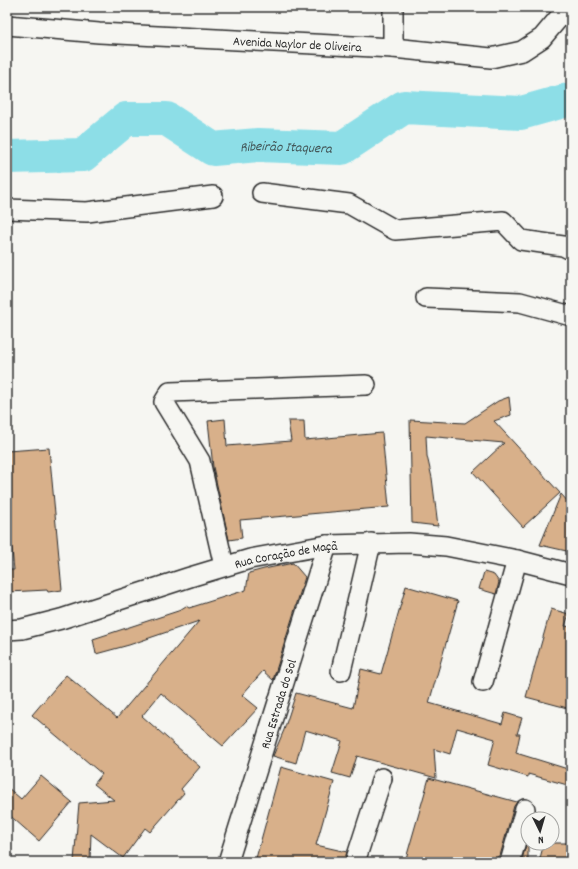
<svg xmlns="http://www.w3.org/2000/svg" width="578" height="869" font-family="Dekko,sans-serif">
<style>
.lines{fill:none;stroke-linecap:round;stroke-linejoin:round}
.river{stroke:#8ddee7;stroke-width:34}
.building{fill:#d8b08a;stroke:#2b2b2b}
.minor-casing{stroke:#2b2b2b;stroke-width:22}
.minor{stroke:#f6f6f2;stroke-width:19}
.labels{text-anchor:middle;stroke-width:4;stroke-linejoin:round;paint-order:stroke}
.street-label{font-size:13px;fill:#2b2b2b;stroke:#f6f6f2}
.water-label{font-size:14px;font-style:italic;fill:#44585a;stroke:#f6f6f2}
</style>
<rect width="100%" height="100%" fill="#f6f6f2"/>
<filter id="ink" filterUnits="userSpaceOnUse"><feTurbulence type="fractalNoise" baseFrequency=".025" numOctaves="2"/><feDisplacementMap in="SourceGraphic" scale="8" xChannelSelector="R" yChannelSelector="G"/><feConvolveMatrix kernelMatrix="1 2 1 2 8 2 1 2 1" color-interpolation-filters="sRGB"/></filter>
<g filter="url(#ink)">
<g class="lines">
<path class="river" id="s1" d="M7 157 83 155 126 119H167L213 149 258 145 342 148 404 107 521 113 571 99"/>
</g>
<g class="building">
<polygon points="509,397 511,415 494,421 560,493 523,527 473,472 504,443 426,436 427,456 432,478 438,526 412,523 410,420 465,423 498,401"/>
<polygon points="225,419 227,446 291,441 288,421 304,421 305,440 382,433 389,507 240,520 242,538 229,540 213,467 208,421"/>
<polygon points="49,448 62,590 48,592 47,590 9,592 7,570 14,570 7,503 7,451"/>
<polygon points="561,494 571,505 571,552 540,545"/>
<polygon points="293,563 305,577 273,680 263,671 242,695 258,708 223,746 161,693 142,716 200,767 181,789 184,793 150,832 145,828 123,858 91,834 90,860 74,861 79,803 114,800 94,784 102,774 32,715 66,675 117,718 199,621 129,645 96,654 93,639 178,611 186,606 189,608 246,590 249,573 264,569"/>
<polygon points="484,572 494,575 499,582 496,594 479,589"/>
<polygon points="406,586 458,601 429,703 502,724 505,713 522,718 517,734 520,734 516,753 571,770 571,786 528,774 528,777 488,765 495,739 457,728 450,754 434,749 436,778 357,756 350,778 332,773 342,741 305,730 296,763 273,756 284,730 296,693 353,708 361,669 381,674"/>
<polygon points="551,609 569,614 565,626 571,627 571,709 526,697"/>
<polygon points="281,767 334,782 316,845 347,852 344,862 255,862"/>
<polygon points="41,776 72,802 39,841 7,813 7,787 21,799"/>
<polygon points="429,778 517,802 514,806 500,856 498,856 496,862 480,862 463,857 461,862 405,862"/>
<polygon points="528,839 528,862 521,862"/>
<polygon points="544,843 571,843 571,862 539,862"/>
</g>
<g class="lines">
<defs>
<g id="minor">
<polyline points="393,7 393,48"/>
<path id="s2" d="M7 25 99 33 393 48 491 58 522 51 542 38 568 7"/>
<polyline points="262,193 349,204 395,230 503,221 521,240 563,246 571,250"/>
<polyline points="7,209 87,212 213,196"/>
<polyline points="426,298 520,302 571,316"/>
<polyline points="224,566 200,461 164,402 170,392 366,385"/>
<path id="s3" d="M7 630 22 629 61 619 190 577 250 559 327 545 409 543 446 546 517 560 571 574"/>
<polyline points="341,671 371,543"/>
<polyline points="483,682 517,560"/>
<path id="s4" d="M228 862 327 545"/>
<polyline points="355,862 382,778"/>
<polyline points="510,862 525,809"/>
</g>
</defs>
<use href="#minor" class="minor-casing"/>
<use href="#minor" class="minor"/>
</g>
</g>
<g class="labels">
<g class="street-label">
<text dy="5" stroke="none"><textPath href="#s2" startOffset="291">Avenida Naylor de Oliveira</textPath></text>
<text dy="5" stroke="none"><textPath href="#s3" startOffset="290">Rua Coração de Maçã</textPath></text>
<text dy="5" stroke="none"><textPath href="#s4" startOffset="166">Rua Estrada do Sol</textPath></text>
</g>
<g class="water-label">
<text dy="5" stroke="none"><textPath href="#s1" startOffset="301">Ribeirão Itaquera</textPath></text>
</g>
</g>
<rect width="578" height="869" fill="none" stroke="#f6f6f2" stroke-width="24"/>
<rect x="12" y="12" width="554" height="845" fill="none" stroke="#2b2b2b" stroke-width="1.5" filter="url(#ink)"/>
<g transform="translate(540 831) rotate(175)"><circle r="19" fill="#f6f6f2" stroke="#a5a5a2"/>
<path d="M0-3L7 15L0 10L-7 15Z" fill="#2b2b2b"/>
<text y="-6" font-size="11" font-weight="bold" text-anchor="middle" fill="#2b2b2b">N</text>
</g>
</svg>
